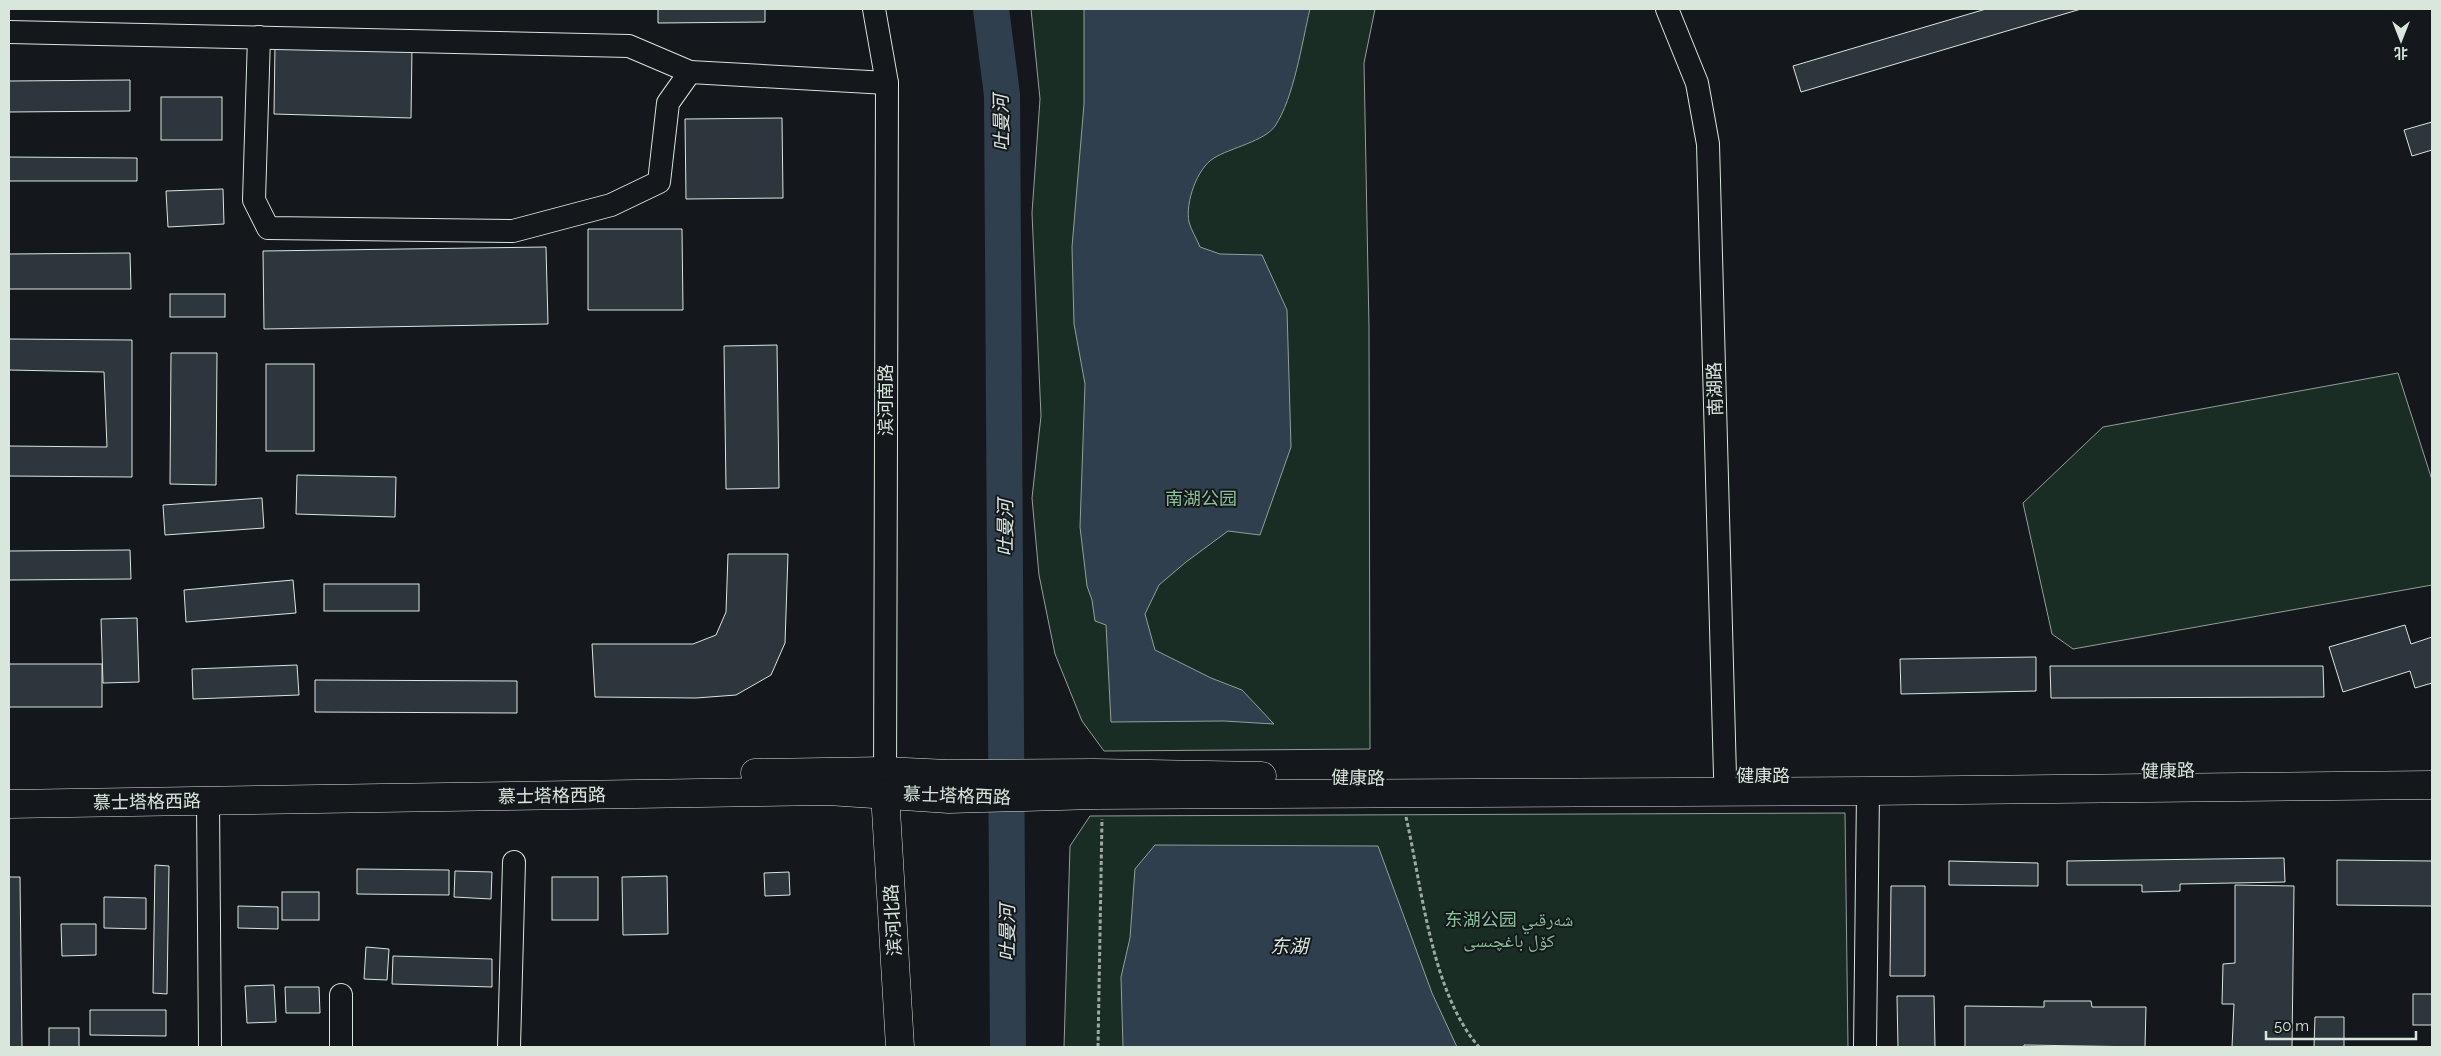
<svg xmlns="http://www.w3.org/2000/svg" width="2441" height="1056" font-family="Raleway,'Noto Naskh Arabic','Noto Sans SC',sans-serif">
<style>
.green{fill:#1a2d24;stroke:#939e99}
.water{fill:#2f3f4d;stroke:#939e99}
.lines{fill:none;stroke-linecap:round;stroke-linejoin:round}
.river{stroke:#2f3f4d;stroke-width:36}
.building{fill:#2c363c;stroke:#d8e6dc}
.minor-casing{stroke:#d8e6dc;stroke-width:24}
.major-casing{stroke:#d8e6dc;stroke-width:29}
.path{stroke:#9da8a2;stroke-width:3;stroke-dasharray:4 2.5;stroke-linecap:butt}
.minor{stroke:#14181c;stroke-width:22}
.major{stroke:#14181c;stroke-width:28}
.labels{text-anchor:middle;stroke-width:4;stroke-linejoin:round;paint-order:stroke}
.street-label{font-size:18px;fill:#d8e6dc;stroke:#14181c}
.park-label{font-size:18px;fill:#8ac095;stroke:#14181c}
.water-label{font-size:19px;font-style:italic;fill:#d8e6dc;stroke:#14181c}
</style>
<rect width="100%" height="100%" fill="#14181c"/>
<g class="green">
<polygon points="1031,9 1375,9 1364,63 1369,328 1370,749 1104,751 1082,721 1055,654 1039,575 1032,498 1041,416 1032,213 1040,99"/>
<polygon points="2398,373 2432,480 2432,585 2073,649 2052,634 2023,503 2103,427"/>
<polygon points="1845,813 1848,1047 1064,1047 1070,846 1090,816"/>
</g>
<g class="water">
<path d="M1084 9H1310C1302 42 1294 98 1275 126 1265 141 1230 148 1214 158 1197 168 1185 203 1189 222 1191 230 1197 239 1200 247L1220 254 1262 255 1287 310 1291 447 1260 535 1228 531 1186 562 1159 585 1145 614 1155 650 1211 678 1242 690 1274 724 1224 721 1111 722 1106 625 1095 621 1092 600 1087 586 1080 527 1085 384 1074 324 1072 247 1084 104Z"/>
<polygon points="1155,845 1378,846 1432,993 1457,1047 1123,1047 1121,977 1130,938 1135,869"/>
</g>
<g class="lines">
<polyline class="river" points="991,9 1002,95 1008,1047"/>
</g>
<g class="building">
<polygon points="658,9 765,9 765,22 658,23"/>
<polygon points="1986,9 2081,9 1801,92 1793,66"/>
<polygon points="275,45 412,48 411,118 274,114"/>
<polygon points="130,80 130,111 9,112 9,81"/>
<rect x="161" y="97" width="61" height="43"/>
<polygon points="782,118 783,198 686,199 685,119"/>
<polygon points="2432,122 2432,150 2412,156 2404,130"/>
<polygon points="9,157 137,158 137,181 9,181"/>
<polygon points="223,189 224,224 168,227 166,191"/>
<polygon points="588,229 682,229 683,310 588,310"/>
<polygon points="546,247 548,324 264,329 263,251"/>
<polygon points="130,253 131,289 9,289 9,254"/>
<rect x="170" y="294" width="55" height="23"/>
<polygon points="9,339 132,340 132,477 9,476 9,446 107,447 104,372 9,370"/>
<polygon points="777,345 779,488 726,489 724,346"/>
<polygon points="171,353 217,353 216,485 170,484"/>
<rect x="266" y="364" width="48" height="87"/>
<polygon points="297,475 396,477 395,517 296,514"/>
<polygon points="262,498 264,528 165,535 163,505"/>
<polygon points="130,550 131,579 9,580 9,551"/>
<polygon points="728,554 788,554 785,643 771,675 736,695 696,698 595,697 592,644 693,644 716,635 726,612"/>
<polygon points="293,580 296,613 186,622 184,590"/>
<rect x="324" y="584" width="95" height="27"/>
<polygon points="137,618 139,682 103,683 101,619"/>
<polygon points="2405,625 2411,644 2432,637 2432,683 2415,688 2410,671 2343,692 2329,647"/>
<polygon points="2036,657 2036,691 1901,694 1900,659"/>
<rect x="9" y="664" width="93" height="43"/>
<polygon points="297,665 299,695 193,699 192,669"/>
<polygon points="2050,666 2323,666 2324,697 2051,698"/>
<polygon points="315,680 517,681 517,713 315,712"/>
<polygon points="2284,858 2285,882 2180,884 2180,891 2142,892 2142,885 2067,885 2067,861"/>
<polygon points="2337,860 2432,861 2432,906 2337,905"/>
<polygon points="1949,861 2038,863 2038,886 1949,885"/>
<polygon points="155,865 169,866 167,994 153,993"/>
<polygon points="357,869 449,870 449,895 357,894"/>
<polygon points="455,871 492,872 491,899 454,897"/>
<polygon points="789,872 790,895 765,896 764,873"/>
<polygon points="667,876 668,934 623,935 622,877"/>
<polygon points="9,877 20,877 22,1047 9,1047"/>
<rect x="552" y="877" width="46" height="43"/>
<polygon points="2235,885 2294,886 2292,1047 2232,1047 2234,1004 2222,1004 2223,964 2235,963"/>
<polygon points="1891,886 1925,886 1925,976 1890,976"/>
<rect x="282" y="892" width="37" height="28"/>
<polygon points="104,897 146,898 146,929 104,928"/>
<polygon points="238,906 278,907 278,929 238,928"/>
<polygon points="61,924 96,924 96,955 62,956"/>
<polygon points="366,947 389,949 387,980 364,979"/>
<polygon points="393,956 492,959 492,987 392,984"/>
<polygon points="274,985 276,1022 247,1023 245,986"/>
<polygon points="285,987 319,987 320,1013 286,1013"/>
<rect x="2413" y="994" width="19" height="31"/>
<polygon points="1897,996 1934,996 1935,1047 1898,1047"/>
<polygon points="2044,1001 2091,1001 2092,1007 2146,1007 2145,1047 2024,1045 2024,1047 1965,1047 1965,1006 2044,1007"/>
<polygon points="90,1010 166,1010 166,1036 90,1035"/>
<polygon points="2315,1017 2344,1017 2344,1047 2314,1047"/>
<rect x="49" y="1028" width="30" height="19"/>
</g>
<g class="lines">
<defs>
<g id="minor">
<polyline points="874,9 887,83 885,787"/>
<polyline points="1667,9 1697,83 1708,144 1725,776"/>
<polyline points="9,32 629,46 690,72 887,83"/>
<polyline points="259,37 254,200 268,228 513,231 611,205 659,182 668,103 690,72"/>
<polyline points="208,802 210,1047"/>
<polyline points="341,995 341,1047"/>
<polyline points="509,1047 514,862"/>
<polyline points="1865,1047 1868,791"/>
</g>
<g id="major">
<polyline points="755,773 885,771 948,774 1094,773 1262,776"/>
<polyline points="885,793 900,1047"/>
<polyline points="9,804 828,791 949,799 1095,795 1868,791 2432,785"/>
</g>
</defs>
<use href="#minor" class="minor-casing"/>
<use href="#major" class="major-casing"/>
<g class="path">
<path d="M1406 817C1422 887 1431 992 1479 1047"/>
<polyline points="1098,1047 1102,819"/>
</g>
<use href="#minor" class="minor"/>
<use href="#major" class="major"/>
</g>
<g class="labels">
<g class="street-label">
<text transform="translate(1715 389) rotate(-92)" y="6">南湖路</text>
<text transform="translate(886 400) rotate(-90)" y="6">滨河南路</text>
<text transform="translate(2168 771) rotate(-1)" y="6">健康路</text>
<text x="1763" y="782">健康路</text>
<text transform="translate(1358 778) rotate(1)" y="6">健康路</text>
<text transform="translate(552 796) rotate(-1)" y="6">慕士塔格西路</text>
<text transform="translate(957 796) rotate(2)" y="6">慕士塔格西路</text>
<text transform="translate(147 802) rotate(-1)" y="6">慕士塔格西路</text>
<text transform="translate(893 920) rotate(-93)" y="6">滨河北路</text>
</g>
<g class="park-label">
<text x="1201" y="505">南湖公园</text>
<text x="1509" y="926">东湖公园 شەرقىي<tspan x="1509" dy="21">كۆل باغچىسى</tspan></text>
</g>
<g class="water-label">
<text transform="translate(1001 123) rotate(-91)" y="7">吐曼河</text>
<text transform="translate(1005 528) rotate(-90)" y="7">吐曼河</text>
<text transform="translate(1007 933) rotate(-90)" y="7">吐曼河</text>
<text x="1289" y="953">东湖</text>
</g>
</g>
<rect width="2441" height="1056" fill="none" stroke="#d8e6dc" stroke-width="20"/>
<g transform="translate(2401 40) rotate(180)" stroke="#14181c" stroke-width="4" paint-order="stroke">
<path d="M0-4L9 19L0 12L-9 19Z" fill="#d8e6dc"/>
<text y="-8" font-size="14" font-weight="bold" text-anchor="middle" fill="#d8e6dc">北</text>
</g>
<path d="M2266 1031v8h150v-8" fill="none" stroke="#d8e6dc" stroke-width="2.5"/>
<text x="2274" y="1031" font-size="15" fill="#d8e6dc" stroke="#14181c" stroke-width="4" paint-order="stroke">50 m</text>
</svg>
